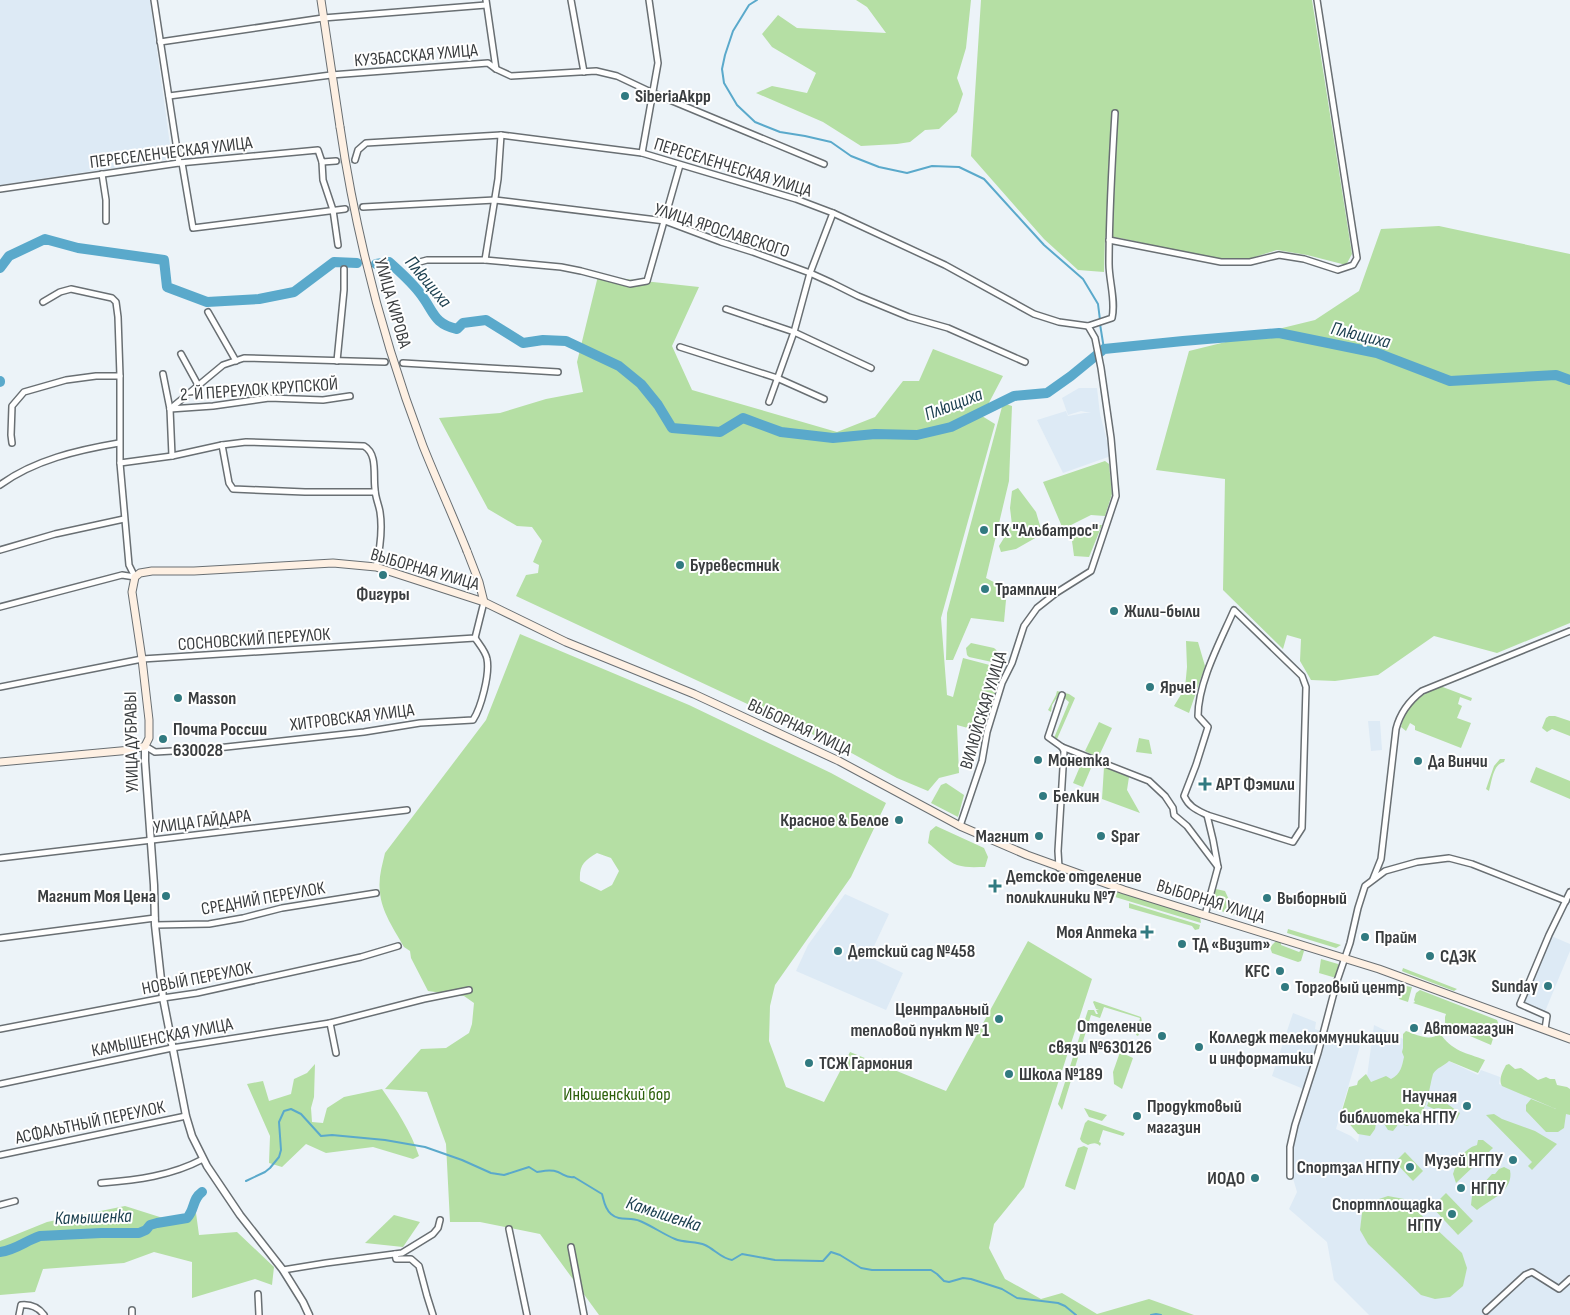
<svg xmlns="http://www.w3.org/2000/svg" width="1570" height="1315" font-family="'Sofia Sans Condensed',sans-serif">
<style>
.built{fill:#ddeaf5}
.green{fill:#b5dfa4;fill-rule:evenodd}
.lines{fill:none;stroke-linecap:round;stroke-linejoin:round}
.stream{stroke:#5aa9cb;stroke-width:2}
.river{stroke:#5aa9cb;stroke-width:10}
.minor-tunnel{stroke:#c8cfd3;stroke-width:5;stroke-dasharray:5 2.5;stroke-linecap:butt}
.minor-casing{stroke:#696f73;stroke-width:8}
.tertiary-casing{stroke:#696f73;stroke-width:9}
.secondary-casing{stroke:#696f73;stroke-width:9}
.minor{stroke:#fff;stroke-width:5}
.tertiary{stroke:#fff;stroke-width:6}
.secondary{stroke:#fef0e3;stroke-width:7}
.secondary-bridge-casing{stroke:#696f73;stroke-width:9;stroke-linecap:butt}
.secondary-bridge{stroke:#fef0e3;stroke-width:7}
.poi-dot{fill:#317a80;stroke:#fff;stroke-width:2}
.labels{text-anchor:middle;stroke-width:4;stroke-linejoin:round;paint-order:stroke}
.street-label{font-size:18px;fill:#3a3d3f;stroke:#fff}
.poi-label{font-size:18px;font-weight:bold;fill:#3a3d3f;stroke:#fff;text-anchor:start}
.park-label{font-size:18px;fill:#2d600c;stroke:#fff}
.water-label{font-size:19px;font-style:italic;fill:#1b3f4f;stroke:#fff}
</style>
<rect width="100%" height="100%" fill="#ecf3f8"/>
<g class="built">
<polygon points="0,0 150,0 172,159 0,185"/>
<polygon points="1079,388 1097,388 1100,414 1111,456 1063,473 1037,420 1066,411 1068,416 1084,413 1091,413 1081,411 1068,415 1062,398"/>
<polygon points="1368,721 1380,721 1382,750 1371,751"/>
<polygon points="845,894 889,914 869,957 903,973 886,1010 796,971 808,945"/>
<polygon points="1549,935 1570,944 1570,951 1544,1014 1520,1004"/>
<polygon points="1293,1013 1316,1022 1315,1029 1360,1046 1336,1129 1351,1136 1358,1142 1374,1025 1478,1075 1481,1070 1500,1077 1499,1084 1570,1115 1570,1315 1369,1315 1334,1280 1327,1242 1289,1209 1297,1192 1289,1165 1290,1147 1306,1090 1272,1076"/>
</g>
<g class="green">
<polygon points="856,0 971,0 966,48 957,78 963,94 957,112 939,129 925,130 910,142 897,144 861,146 823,122 756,93 772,86 807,93 816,73 772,47 762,34 778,15 797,28 886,33 867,7"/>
<polygon points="981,0 1312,0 1352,254 1346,265 1307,255 1277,250 1242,261 1215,259 1120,238 1105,237 1104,272 1078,270 1044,239 971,156"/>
<polygon points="1439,226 1570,254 1570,623 1497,653 1434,636 1378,675 1335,681 1311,680 1300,661 1301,639 1287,635 1283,649 1223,590 1225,479 1156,470 1189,351 1315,320 1359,291 1381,229"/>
<polygon points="598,276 699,287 672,346 692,390 837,432 875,417 903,381 919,381 933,349 1003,376 982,416 995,424 941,618 947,695 953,697 963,658 1001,668 995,695 982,732 957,725 959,773 939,778 928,791 897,778 846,750 516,596 526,575 538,573 539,565 533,562 542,541 532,527 517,526 488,509 439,418 500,413 546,399 583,392 577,362"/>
<polygon points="1003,403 1012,406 1009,481 986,578 1007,589 1004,622 971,618 953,660 946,660 947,613"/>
<polygon points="1105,461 1109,464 1112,494 1105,516 1091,515 1063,529 1043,482"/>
<polygon points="1018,488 1036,512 1041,529 1037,537 1016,549 1001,552 999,546 1012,525 1010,508 1012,491"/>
<polygon points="1096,525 1102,525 1089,557 1074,556 1072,541 1080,530"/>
<path d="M520 634 689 705 831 773 886 803 851 877 775 985 770 1006 769 1041 786 1087 824 1102 850 1052 946 1091 1028 941 1092 979 1024 1187 994 1224 989 1248 1005 1279 1041 1299 1062 1293 1097 1314 1149 1299 1194 1315H599L540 1234 480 1222H450L446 1144 427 1092 385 1089 421 1049 446 1048 469 1033 472 1024 474 1003 464 996 428 991 411 958 410 951 404 947C395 931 381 911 380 892 378 879 382 866 385 853L486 720ZM597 853 611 858 619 871 612 885 601 891 580 881C579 865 584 861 597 853Z"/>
<polygon points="1186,641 1198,642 1205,666 1189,713 1174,706 1185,688 1187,667"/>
<path d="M971 643 994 648C1000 652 999 660 992 662L969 657 967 655 966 648Z"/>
<path d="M1440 686 1472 698 1471 701 1460 697 1458 704 1462 706 1457 718 1471 723 1461 748 1415 730V726L1410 723 1406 731 1401 727C1406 706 1421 694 1440 686Z"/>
<polygon points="1057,691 1069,694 1075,698 1057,739 1054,738 1069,702 1062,696 1061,698 1056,699 1052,705 1051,712 1048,710 1056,695"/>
<polygon points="1549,716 1555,716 1570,721 1570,736 1552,729 1547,732 1542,728 1546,718"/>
<polygon points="1099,722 1112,728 1098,758 1085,751"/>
<polygon points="1139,738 1149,740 1152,754 1136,752"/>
<path d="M1500 759H1505L1504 762C1493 764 1492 781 1489 791L1486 789 1494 766Z"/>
<polygon points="1081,764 1091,768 1083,787 1073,783"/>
<polygon points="1104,767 1129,777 1127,790 1140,813 1102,799"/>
<polygon points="1536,767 1570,781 1570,799 1530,782"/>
<polygon points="946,783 964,795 958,817 931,803 941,785"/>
<path d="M936 826 984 848 988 857 985 867C976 867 966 868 957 865 948 862 937 850 928 843L930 831Z"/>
<polygon points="1216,889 1225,891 1235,913 1234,915 1211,908 1209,905"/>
<polygon points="1117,892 1198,916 1200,917 1201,923 1115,897"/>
<polygon points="1129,903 1200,925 1199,929 1195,930 1192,926 1129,908"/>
<polygon points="1288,929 1341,945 1336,948 1287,933"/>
<polygon points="1276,941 1281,942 1281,945 1299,952 1302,949 1304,951 1301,961 1298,962 1272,953 1270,947"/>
<polygon points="1321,959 1338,964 1340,970 1336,978 1319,973"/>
<polygon points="1403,968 1457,989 1454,991 1404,972 1402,971"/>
<polygon points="1406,986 1412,987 1408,1002 1399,999"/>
<polygon points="1420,990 1497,1020 1498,1023 1491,1045 1456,1030 1445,1023 1445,1017 1446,1014 1413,1003 1415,1002 1414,1000 1416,993"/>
<path d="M1094 1001 1141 1017C1143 1022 1141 1031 1138 1036L1136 1035 1140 1018 1104 1007 1100 1018 1091 1015 1062 1110 1058 1104 1088 1010H1094L1096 1014H1098L1096 1010 1099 1009H1096L1093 1002Z"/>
<path d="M1406 1031C1418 1035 1430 1042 1440 1033 1451 1051 1467 1053 1485 1060L1478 1073 1449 1061C1444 1066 1436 1068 1433 1074 1428 1092 1427 1119 1407 1126L1404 1125 1401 1119 1398 1120 1397 1126 1393 1131 1388 1130 1381 1119 1377 1118 1375 1129 1370 1136 1358 1134 1341 1114 1349 1087 1357 1085 1358 1081 1366 1074 1371 1082 1386 1076 1391 1079C1401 1074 1402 1066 1404 1057L1402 1052 1403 1048V1034Z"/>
<polygon points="1120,1052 1133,1058 1122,1089 1114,1084 1113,1072"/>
<path d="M315 1064 314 1097 311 1108 312 1122 323 1123 327 1108 344 1097 382 1089C397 1110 411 1132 419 1156L413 1159 373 1147 326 1153 306 1144 282 1167 269 1163 270 1136 247 1084 263 1081 269 1101 291 1094 294 1079 307 1073Z"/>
<path d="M1509 1064 1515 1069 1521 1068 1538 1080 1546 1077 1550 1079H1555L1557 1085 1567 1087 1570 1089V1115L1566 1114 1564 1128 1558 1132H1546L1526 1111V1105L1531 1099 1556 1109 1502 1086C1498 1079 1503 1071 1506 1065Z"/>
<path d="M1432 1099 1436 1102 1440 1100 1441 1103H1446L1460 1113 1457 1119 1452 1124 1450 1121V1115C1445 1111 1441 1106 1434 1109L1427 1106 1429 1101Z"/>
<polygon points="1084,1108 1107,1115 1102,1121 1089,1117"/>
<polygon points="1494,1114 1502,1119 1535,1131 1557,1144 1532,1170 1528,1166 1532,1162 1486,1115"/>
<path d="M1088 1120 1125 1133 1123 1136 1103 1130 1099 1142 1101 1143 1100 1146C1097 1142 1092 1143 1088 1145L1082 1142 1080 1139 1085 1123Z"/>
<path d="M1478 1140H1483L1493 1148 1456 1183 1453 1174C1457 1161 1463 1149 1477 1145Z"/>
<polygon points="1084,1146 1088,1148 1075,1190 1065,1186 1066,1182 1078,1148"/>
<polygon points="1405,1152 1423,1171 1413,1181 1395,1162"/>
<path d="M1504 1167 1510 1170C1514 1191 1491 1199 1477 1210L1471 1205 1472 1196 1492 1174H1495L1499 1169Z"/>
<polygon points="1446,1193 1473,1221 1458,1235 1432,1207"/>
<polygon points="1388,1196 1404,1199 1462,1253 1467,1268 1463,1286 1450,1297 1435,1299 1421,1295 1368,1244 1360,1230 1362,1213 1373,1201"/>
<polygon points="125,1206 166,1219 196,1213 199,1235 237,1232 274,1267 272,1285 255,1279 192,1298 192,1262 154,1252 124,1263 43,1269 35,1292 0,1295 0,1241 47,1222"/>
<polygon points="394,1215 420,1222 403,1247 365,1243"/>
</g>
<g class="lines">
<g class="stream">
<polyline points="757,0 749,5 733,31 725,55 722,69 724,83 737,105 755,122 780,132 805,136 831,142 851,156 879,167 907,173 932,166 959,167 984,179 1044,245 1083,279 1098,304 1100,320"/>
<polyline points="1100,324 1104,349"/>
<path d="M246 1181 265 1172 270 1168 279 1157 281 1150 279 1122 284 1111 291 1109 301 1114 321 1136 332 1135 385 1140 425 1147 462 1160 491 1173 504 1175 529 1167 537 1172C544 1171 550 1169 558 1172 565 1175 566 1178 574 1177L602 1194C604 1200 604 1208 611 1214 620 1222 630 1216 640 1221 652 1226 663 1234 675 1239 684 1243 696 1241 705 1245 714 1249 722 1259 732 1260L742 1254 775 1260 820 1261H823L831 1252 840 1255 861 1268 872 1270H931L937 1274 944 1281 949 1282 963 1278 971 1279 1002 1289 1017 1298 1058 1303 1065 1306 1076 1315"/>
<polyline points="1151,1315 1156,1314 1161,1315"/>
</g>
<g class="river">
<path d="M376 264 389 262C400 272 413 283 422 296 434 312 434 324 457 329L463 323 486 320 523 343 543 340 566 341 619 366 641 384 658 405 672 428 720 432 743 418 781 432 833 438 875 434 917 435 951 427 1014 396 1047 393 1071 376 1104 349 1183 341 1279 333 1377 353 1450 381 1556 375 1570 380"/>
<polyline points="0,268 9,256 45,239 78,248 164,260 167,287 207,302 259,299 294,292 334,262 357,263"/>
<polyline points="0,381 0,382"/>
<path d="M0 1252C16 1250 25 1241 40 1236L101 1233H139L146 1230 150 1225 157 1223 187 1218C195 1210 192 1199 202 1192"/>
</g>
<g class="minor-tunnel">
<polyline points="336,161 355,160"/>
<polyline points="345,209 363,207"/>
</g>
<defs>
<g id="minor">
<polyline points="154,0 179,163"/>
<polyline points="486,0 496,69"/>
<polyline points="571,0 584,72"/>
<polyline points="160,42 323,18 486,5"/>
<polyline points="169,96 331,75 488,63 496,69 511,76 596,71 617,76 653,93 824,164"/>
<polyline points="642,153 658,63 649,0"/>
<polyline points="355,160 358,150 366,143 501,135 642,153 796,199 833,213 945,265 1034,314 1059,322 1088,326"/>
<polyline points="322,162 323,180 333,210 338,245"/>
<polyline points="182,163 193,228 345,209"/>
<polyline points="102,174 106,200 106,221"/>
<polyline points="0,189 179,163 318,150 322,162 336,161"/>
<polyline points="363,207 495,200 665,221 721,242 753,252 810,273 832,283 858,296 909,317 948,328 1025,362"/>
<polyline points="1109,240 1221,262 1250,262 1279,255 1304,259 1338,270 1353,265 1357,258 1317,0"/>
<polyline points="485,260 498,179 501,135"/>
<polyline points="416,263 427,260 485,260 561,267 581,271 630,284 647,281 680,165"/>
<polyline points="43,302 60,292 71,289 112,298 116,302 118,317 120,376 120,463 129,565 135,577"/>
<polyline points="726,309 794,332 871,368"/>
<polyline points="208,312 236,361"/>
<polyline points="680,347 777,378 824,399"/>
<polyline points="181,354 198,385"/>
<polyline points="337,361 344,290 344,269"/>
<polyline points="403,363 558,372"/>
<polyline points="163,374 170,409 172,456"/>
<polyline points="769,402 794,332 810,273 833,213"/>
<polyline points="170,409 223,365 244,358 385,362"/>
<polyline points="170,409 213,406 269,398 323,400 350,396"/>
<polyline points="12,443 11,435 12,406 24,392 66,380 96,376 120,376"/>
<polyline points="222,445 229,483 233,489 305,492 375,492"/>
<path d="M120 463 172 456 222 445 246 442 364 446C378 454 373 475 375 489 375 497 379 505 380 512 383 531 380 549 376 567"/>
<path d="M0 485C34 460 78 450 119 443"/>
<polyline points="0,550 55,534 124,519"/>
<polyline points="0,607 122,575 135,577"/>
<path d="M1234 610 1302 676 1306 687 1302 828 1293 842 1207 815C1197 810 1189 807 1184 796L1196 765 1208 727 1198 716C1198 682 1221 640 1234 610Z"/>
<polyline points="0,687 142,659 475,638 484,602"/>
<path d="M145 746 155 752 208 749 364 732 420 723 473 720C481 708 490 674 487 659 486 652 479 644 475 638"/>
<polyline points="1062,747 1149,781 1165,796 1173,808 1174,815 1187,826 1218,867"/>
<path d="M960 826 982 761 987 732 1002 683 1012 663 1024 626 1037 608 1056 593 1091 571 1116 496 1111 438 1101 368 1095 338 1088 326 1112 318C1116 301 1109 281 1109 264 1109 214 1112 163 1115 113"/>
<polyline points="0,858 407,810"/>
<polyline points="1059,868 1058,851 1064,751 1062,747 1048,737 1062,695"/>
<path d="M1373 879 1381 859 1396 729C1400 713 1409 701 1422 691L1570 631"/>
<polyline points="1205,915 1218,867 1213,840 1207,815"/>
<polyline points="155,925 209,924 243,918 282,908 376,893"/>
<polyline points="0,938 155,918"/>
<polyline points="330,1023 336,1053"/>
<polyline points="0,1029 163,998 197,993 361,957 398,946"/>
<polyline points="1545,1029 1547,1016 1520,1004 1549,935 1570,892"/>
<polyline points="0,1084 172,1048 330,1023 424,999 469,990"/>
<polyline points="0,1155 186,1116"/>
<polyline points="1290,1176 1290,1147 1295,1125 1318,1053 1337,981 1350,943 1358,908 1365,886 1385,871 1417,862 1449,858 1472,864 1566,901"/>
<path d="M101 1183C137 1180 171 1176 203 1159"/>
<polyline points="0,1205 15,1201"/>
<polyline points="509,1229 527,1315"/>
<polyline points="571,1247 584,1315"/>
<polyline points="395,1254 396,1259 411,1259 419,1266 427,1296 433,1315"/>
<polyline points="283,1270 326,1263 402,1253 433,1234 438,1228 440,1220"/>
<polyline points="258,1294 259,1315"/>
<polyline points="1486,1311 1525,1275 1532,1272 1559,1289 1570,1279"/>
<path d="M19 1315 21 1305C31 1304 38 1307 44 1315"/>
<polyline points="132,1315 132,1310"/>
</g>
<polyline id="tertiary" points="145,746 145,761 154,885 155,925 163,998 186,1116 192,1136 207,1166 240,1215 283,1270 303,1302 309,1315"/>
<g id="secondary">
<polyline points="321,0 340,127"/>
<polyline points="467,551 479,582 484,602"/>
<polyline points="0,762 131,750 145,746 149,738 149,720 142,659 132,592 135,577 140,573 152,571 194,571 333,563 376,567 484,602 566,642 694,694 839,761 960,826 1027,855 1124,890 1379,969 1570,1039"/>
</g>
</defs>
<use href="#minor" class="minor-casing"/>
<use href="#tertiary" class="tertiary-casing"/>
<use href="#secondary" class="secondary-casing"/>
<use href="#minor" class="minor"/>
<use href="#tertiary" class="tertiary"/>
<use href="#secondary" class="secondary"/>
<defs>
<path id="secondary-bridge" d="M340 127C356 236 384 343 423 446 437 481 453 516 467 551"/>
</defs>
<use href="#secondary-bridge" class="secondary-bridge-casing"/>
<use href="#secondary-bridge" class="secondary-bridge"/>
</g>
<g class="poi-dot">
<circle cx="625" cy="96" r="5"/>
<circle cx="984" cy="530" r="5"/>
<circle cx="680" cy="565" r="5"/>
<circle cx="383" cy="575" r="5"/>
<circle cx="985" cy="589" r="5"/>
<circle cx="1114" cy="611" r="5"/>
<circle cx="1150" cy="687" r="5"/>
<circle cx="178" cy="698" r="5"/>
<circle cx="163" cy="739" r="5"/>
<circle cx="1038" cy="760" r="5"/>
<circle cx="1418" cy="761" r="5"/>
<path d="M1202.5 776.5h5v5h5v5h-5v5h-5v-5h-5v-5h5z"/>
<circle cx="1043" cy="796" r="5"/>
<circle cx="899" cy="820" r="5"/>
<circle cx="1039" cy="836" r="5"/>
<circle cx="1101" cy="836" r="5"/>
<path d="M992.5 878.5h5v5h5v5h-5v5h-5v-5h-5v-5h5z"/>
<circle cx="166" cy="896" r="5"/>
<circle cx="1267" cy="898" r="5"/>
<path d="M1144.5 924.5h5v5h5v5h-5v5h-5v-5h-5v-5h5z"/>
<circle cx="1365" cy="937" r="5"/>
<circle cx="1182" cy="944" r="5"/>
<circle cx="838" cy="951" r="5"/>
<circle cx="1430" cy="956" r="5"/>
<circle cx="1280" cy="971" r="5"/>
<circle cx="1548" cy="986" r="5"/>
<circle cx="1285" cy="987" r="5"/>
<circle cx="999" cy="1019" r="5"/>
<circle cx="1414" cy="1028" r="5"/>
<circle cx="1162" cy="1036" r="5"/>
<circle cx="1199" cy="1047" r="5"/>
<circle cx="809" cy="1063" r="5"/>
<circle cx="1009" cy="1074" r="5"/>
<circle cx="1467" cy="1106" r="5"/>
<circle cx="1137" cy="1116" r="5"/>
<circle cx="1513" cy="1160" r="5"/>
<circle cx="1410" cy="1167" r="5"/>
<circle cx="1255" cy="1178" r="5"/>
<circle cx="1461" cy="1188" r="5"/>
<circle cx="1452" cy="1214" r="5"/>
</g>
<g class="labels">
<g class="street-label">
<text transform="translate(416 55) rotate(-5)" y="6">КУЗБАССКАЯ УЛИЦА</text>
<text transform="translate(171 152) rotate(-7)" y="6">ПЕРЕСЕЛЕНЧЕСКАЯ УЛИЦА</text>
<text transform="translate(733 167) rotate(17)" y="6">ПЕРЕСЕЛЕНЧЕСКАЯ УЛИЦА</text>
<text transform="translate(722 230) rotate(18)" y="6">УЛИЦА ЯРОСЛАВСКОГО</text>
<text transform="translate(393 303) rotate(74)" y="6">УЛИЦА КИРОВА</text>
<text transform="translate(259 389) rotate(-4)" y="6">2-Й ПЕРЕУЛОК КРУПСКОЙ</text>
<text transform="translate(425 569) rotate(16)" y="6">ВЫБОРНАЯ УЛИЦА</text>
<text transform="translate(254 639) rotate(-4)" y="6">СОСНОВСКИЙ ПЕРЕУЛОК</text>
<text transform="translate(983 710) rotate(-73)" y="6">ВИЛЮЙСКАЯ УЛИЦА</text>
<text transform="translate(352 717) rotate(-7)" y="6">ХИТРОВСКАЯ УЛИЦА</text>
<text transform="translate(800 727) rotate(25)" y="6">ВЫБОРНАЯ УЛИЦА</text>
<text transform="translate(131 742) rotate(-91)" y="6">УЛИЦА ДУБРАВЫ</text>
<text transform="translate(202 821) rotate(-7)" y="6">УЛИЦА ГАЙДАРА</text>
<text transform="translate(263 898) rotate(-10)" y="6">СРЕДНИЙ ПЕРЕУЛОК</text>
<text transform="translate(1211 901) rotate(17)" y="6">ВЫБОРНАЯ УЛИЦА</text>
<text transform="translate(197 978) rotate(-11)" y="6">НОВЫЙ ПЕРЕУЛОК</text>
<text transform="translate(162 1037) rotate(-11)" y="6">КАМЫШЕНСКАЯ УЛИЦА</text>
<text transform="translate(90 1122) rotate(-12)" y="6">АСФАЛЬТНЫЙ ПЕРЕУЛОК</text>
</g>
<g class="poi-label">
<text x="635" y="102">SiberiaAkpp</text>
<text x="994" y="536">ГК "Альбатрос"</text>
<text x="690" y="571">Буревестник</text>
<text x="995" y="595">Трамплин</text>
<text x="383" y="600" text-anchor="middle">Фигуры</text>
<text x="1124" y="617">Жили-были</text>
<text x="1160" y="693">Ярче!</text>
<text x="188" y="704">Masson</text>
<text x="173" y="735">Почта России<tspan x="173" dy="21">630028</tspan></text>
<text x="1048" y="766">Монетка</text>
<text x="1428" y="767">Да Винчи</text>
<text x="1216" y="790">АРТ Фэмили</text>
<text x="1053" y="802">Белкин</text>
<text x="889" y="826" text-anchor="end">Красное &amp; Белое</text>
<text x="1029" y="842" text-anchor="end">Магнит</text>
<text x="1111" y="842">Spar</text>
<text x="1006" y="882">Детское отделение<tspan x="1006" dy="21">поликлиники №7</tspan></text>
<text x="156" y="902" text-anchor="end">Магнит Моя Цена</text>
<text x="1277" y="904">Выборный</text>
<text x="1137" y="938" text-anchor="end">Моя Аптека</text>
<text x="1375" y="943">Прайм</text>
<text x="1192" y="950">ТД «Визит»</text>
<text x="848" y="957">Детский сад №458</text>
<text x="1440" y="962">СДЭК</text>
<text x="1270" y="977" text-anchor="end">KFC</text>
<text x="1538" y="992" text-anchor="end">Sunday</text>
<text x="1295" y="993">Торговый центр</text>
<text x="989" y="1015" text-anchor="end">Центральный<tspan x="989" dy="21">тепловой пункт № 1</tspan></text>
<text x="1152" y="1032" text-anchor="end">Отделение<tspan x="1152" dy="21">связи №630126</tspan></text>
<text x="1424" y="1034">Автомагазин</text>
<text x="1209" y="1043">Колледж телекоммуникации<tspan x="1209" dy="21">и информатики</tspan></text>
<text x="819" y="1069">ТСЖ Гармония</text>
<text x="1019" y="1080">Школа №189</text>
<text x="1457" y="1102" text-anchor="end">Научная<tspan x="1457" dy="21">библиотека НГПУ</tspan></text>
<text x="1147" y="1112">Продуктовый<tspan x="1147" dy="21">магазин</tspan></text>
<text x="1503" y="1166" text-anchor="end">Музей НГПУ</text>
<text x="1400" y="1173" text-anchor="end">Спортзал НГПУ</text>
<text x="1245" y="1184" text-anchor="end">ИОДО</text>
<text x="1471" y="1194">НГПУ</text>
<text x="1442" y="1210" text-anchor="end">Спортплощадка<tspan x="1442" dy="21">НГПУ</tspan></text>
</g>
<g class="park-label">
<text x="617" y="1100">Инюшенский бор</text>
</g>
<g class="water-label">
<text transform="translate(429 281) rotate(50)" y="7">Плющиха</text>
<text transform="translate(1361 334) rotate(14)" y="7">Плющиха</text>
<text transform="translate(953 403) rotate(-21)" y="7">Плющиха</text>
<text transform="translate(664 1213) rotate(18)" y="7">Камышенка</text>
<text transform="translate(93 1216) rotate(-2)" y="7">Камышенка</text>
</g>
</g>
</svg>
